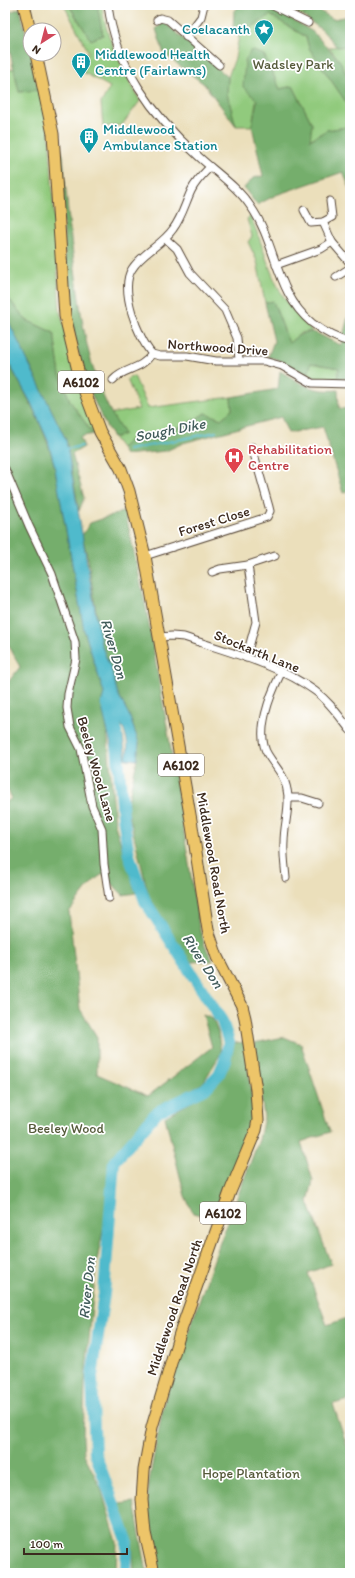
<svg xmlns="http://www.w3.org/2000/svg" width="355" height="1578" font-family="Itim,sans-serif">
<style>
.green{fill:#91ca7d;stroke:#667a4e}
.forest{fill:#74ae6c;stroke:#586c45}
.water{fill:#50bacc;stroke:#467275;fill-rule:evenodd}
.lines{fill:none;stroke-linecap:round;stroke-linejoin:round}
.stream{stroke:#50bacc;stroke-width:2}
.river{stroke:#50bacc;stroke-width:12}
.street-casing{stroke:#554536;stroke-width:9}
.primary-casing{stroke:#554536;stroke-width:13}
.street{stroke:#fff;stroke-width:7}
.primary{stroke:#edc569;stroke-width:11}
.labels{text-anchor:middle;stroke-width:3.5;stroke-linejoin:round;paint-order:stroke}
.shield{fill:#fff;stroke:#766a62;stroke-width:1}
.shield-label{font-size:13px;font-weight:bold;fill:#3b2a1e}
.culture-label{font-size:14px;fill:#0d838f;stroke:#fff;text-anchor:start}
.park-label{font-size:14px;fill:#555a3a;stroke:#fff}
.street-label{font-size:14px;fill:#3b2a1e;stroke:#fff}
.health-label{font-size:14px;fill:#be3a42;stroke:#fff;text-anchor:start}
.water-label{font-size:15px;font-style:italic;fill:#425c5b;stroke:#fff}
</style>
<rect width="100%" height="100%" fill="#fff"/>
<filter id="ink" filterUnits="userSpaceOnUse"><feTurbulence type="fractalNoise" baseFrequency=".025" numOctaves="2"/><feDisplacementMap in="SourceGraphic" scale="8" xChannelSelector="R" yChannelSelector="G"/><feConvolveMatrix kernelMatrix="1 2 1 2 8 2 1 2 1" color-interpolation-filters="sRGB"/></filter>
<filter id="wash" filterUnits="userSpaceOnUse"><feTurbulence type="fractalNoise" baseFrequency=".012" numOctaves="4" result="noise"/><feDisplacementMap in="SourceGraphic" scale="16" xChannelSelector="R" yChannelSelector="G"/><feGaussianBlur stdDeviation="0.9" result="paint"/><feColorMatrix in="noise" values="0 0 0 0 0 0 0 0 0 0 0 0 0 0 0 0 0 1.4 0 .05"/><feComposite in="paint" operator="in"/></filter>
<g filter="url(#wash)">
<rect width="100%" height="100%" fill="#ebdfbb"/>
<g class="green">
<path d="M64 5 69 6 91 40 103 35 97 5H102C105 39 125 71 140 101L122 125 103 127 101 103 110 87 83 72 78 55 89 53Z"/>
<polygon points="281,5 309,5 303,16"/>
<polygon points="270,15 306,37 309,48 348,105 347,127 327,130 309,140 312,124 293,86 280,89 264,55 252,126 236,126 227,94 228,77 235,58 239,36"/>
<polygon points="350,46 350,82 339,60 329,47"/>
<polygon points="14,68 19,92 39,90 49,131 60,312 98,434 93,434 70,401 60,375 54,333 26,320 5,294 5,71"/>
<path d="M250 216C261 238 266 263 277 285 286 303 298 317 312 331L301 333 289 343 273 302 265 303 257 261 248 242 252 236 247 219Z"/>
<polygon points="311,363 339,368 337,379 321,380 308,375"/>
<path d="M134 376 148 408 231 397 232 410 221 419 205 413C190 424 173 430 154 435 137 440 137 432 121 448L112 436 116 437 123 433 110 414 139 409 127 379Z"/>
</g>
<g class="forest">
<polygon points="69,5 97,5 103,35 91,40"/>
<polygon points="240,5 263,5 282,13 313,32 340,61 350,82 350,189 343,172 276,195 257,205 244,188 253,178 263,176 252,126 257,100 243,87 245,61 251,50 264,55 280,89 293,86 312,124 310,140 327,130 347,127 348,105 309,48 306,37 270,15 239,36 233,28 234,12"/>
<polygon points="309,5 318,5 320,11 333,19 350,16 350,46 337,47 322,30 303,16"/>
<path d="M20 8 39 90 19 92C14 66 5 40 5 14Z"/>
<polygon points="164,22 228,77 227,94 236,126 204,84 164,54 156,29"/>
<path d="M60 146 63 155C66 195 70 235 76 276 83 332 91 386 124 434L116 437 112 436C59 348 66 244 60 146Z"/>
<polygon points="5,294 26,320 54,333 60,375 70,401 93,434 80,437 84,447 72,454 84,498 79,511 66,440 5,314"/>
<path d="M273 301 289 343C312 322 317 336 341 345L350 308V378L337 379 339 368 311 363 308 375 277 359 268 357 274 341 265 303Z"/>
<path d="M5 357C25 392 44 425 54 464L84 630 104 693 115 825 136 893 123 895 103 874C90 881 79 900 69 912L80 1009 97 1037V1074L148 1096 212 1047 203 1015 213 1019 218 1032 221 1053 203 1083 171 1101 127 1141 112 1184 96 1266 85 1382 83 1438 84 1454 101 1488 117 1542 116 1573H5V803L12 798 5 786V686L20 667 5 638Z"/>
<path d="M280 371C302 384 311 392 338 390L339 408 350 409V490L343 493 323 427 288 433 281 417 183 443 166 451 125 455 121 448C137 432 137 440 154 435 173 430 190 424 205 413L221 419 232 410 231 397 278 389Z"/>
<polygon points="125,511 146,608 168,732 199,927 205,946 213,961 190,962 149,897 127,807 137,760 139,743 129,715 118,694 112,672 101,644 88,559 82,536 90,523"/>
<polygon points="284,1037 301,1044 330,1132 301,1142 313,1181 308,1202 331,1264 308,1273 327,1325 350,1317 350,1400 333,1404 350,1455 350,1573 156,1573 146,1522 149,1482 164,1402 219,1245 259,1140 264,1117 254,1043"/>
<path d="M245 1042 254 1115 252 1128 216 1219 193 1213 185 1196 165 1117C201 1095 226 1090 234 1043Z"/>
<polygon points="134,1502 147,1573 134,1573 132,1540 119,1504"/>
</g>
<path class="water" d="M5 314 66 440 101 644 112 672 118 694 129 715 139 743 137 760 126 759 113 753 101 704 104 693 84 630 54 464 48 441 31 403 5 356ZM115 712C123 727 131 741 126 758L123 737 115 723Z"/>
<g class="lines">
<g class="stream">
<polyline points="65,449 82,446"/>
<polyline points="128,450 216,432"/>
</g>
<polyline class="river" points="111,698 114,706 123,816 129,855 145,901 222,1021 229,1042 225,1060 219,1074 205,1089 157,1112 114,1162 104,1294 92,1377 95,1453 127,1540 126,1573"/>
</g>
</g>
<g filter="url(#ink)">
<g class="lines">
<defs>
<g id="street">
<path d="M108 5C115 64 153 116 197 155 215 172 237 186 251 207 277 244 275 293 312 323 324 332 336 339 350 342"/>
<polyline points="271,5 308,23"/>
<polyline points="157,20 160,18 168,20 219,65"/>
<polyline points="186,37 201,17 204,5"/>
<polyline points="304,210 311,223 323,222 332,217 330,201"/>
<polyline points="323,222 332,242 350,263"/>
<polyline points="166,239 177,249 190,273 225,310 237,338 239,360"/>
<polyline points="276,265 321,249 332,242"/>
<polyline points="336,277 350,268"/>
<polyline points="152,354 160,356 187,356 216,361 264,361 282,366 312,383 350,384"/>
<path d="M113 380C125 367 140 371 152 354 138 338 119 289 132 269 142 253 162 245 173 229 182 217 185 204 191 191 195 182 203 174 210 167"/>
<polyline points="5,469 29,526 52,574 75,642 76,659 68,694 67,708 70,727 81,749 92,806 102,829 104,864 109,898"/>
<polyline points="145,556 267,517 270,511 269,507 252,447"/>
<polyline points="212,572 220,569 248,565 275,556"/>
<path d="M159 637 172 636 184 637C225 651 280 665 315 691 329 701 339 716 350 730"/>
<polyline points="246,658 256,622 248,565"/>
<path d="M281 673C271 693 254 733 268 755 278 771 286 776 288 796 289 811 284 826 284 842 283 854 285 866 286 878"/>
<polyline points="288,798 302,798 318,803"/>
</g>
<g id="primary">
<polyline points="24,5 30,30"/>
<polyline points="36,54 53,134 65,316 80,379 100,432 121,469 129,491 145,556 192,826 208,930 217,957 242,1006 245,1018 256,1090 258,1120 256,1130 230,1192 180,1333 152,1427 144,1470 142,1500 145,1533 154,1573"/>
</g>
</defs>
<use href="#street" class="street-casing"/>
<use href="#primary" class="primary-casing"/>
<use href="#street" class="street"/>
<use href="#primary" class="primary"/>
</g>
</g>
<defs>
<symbol id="sight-pin" viewBox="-11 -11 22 30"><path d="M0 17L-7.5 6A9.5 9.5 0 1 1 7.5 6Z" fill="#0f9aa8" stroke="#fff"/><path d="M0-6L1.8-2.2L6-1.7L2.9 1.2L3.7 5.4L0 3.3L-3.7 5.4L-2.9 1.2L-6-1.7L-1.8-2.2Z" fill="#fff"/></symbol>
<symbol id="building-pin" viewBox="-11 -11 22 30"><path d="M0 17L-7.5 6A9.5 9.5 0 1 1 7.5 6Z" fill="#0f9aa8" stroke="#fff"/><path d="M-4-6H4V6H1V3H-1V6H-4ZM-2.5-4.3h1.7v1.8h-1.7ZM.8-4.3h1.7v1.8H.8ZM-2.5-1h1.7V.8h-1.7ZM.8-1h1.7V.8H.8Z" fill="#fff"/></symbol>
<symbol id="hospital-pin" viewBox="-11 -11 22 30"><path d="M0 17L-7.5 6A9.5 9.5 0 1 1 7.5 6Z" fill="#e0444e" stroke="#fff"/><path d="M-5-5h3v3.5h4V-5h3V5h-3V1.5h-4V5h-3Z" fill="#fff"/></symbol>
</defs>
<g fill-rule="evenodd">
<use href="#sight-pin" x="253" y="18" width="22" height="30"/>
<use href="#building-pin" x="70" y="51" width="22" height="30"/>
<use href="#building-pin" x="78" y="126" width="22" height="30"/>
<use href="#hospital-pin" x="223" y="446" width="22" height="30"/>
</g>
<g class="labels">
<g class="shield">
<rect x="58" y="371" width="46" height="22" rx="3"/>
<rect x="158" y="754" width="46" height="22" rx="3"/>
<rect x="200" y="1202" width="46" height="22" rx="3"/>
</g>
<g class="shield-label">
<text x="81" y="387">A6102</text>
<text x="181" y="770">A6102</text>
<text x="223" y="1218">A6102</text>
</g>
<g class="culture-label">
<text x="250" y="34" text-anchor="end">Coelacanth</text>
<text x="95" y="59">Middlewood Health<tspan x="95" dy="16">Centre (Fairlawns)</tspan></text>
<text x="103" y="134">Middlewood<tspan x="103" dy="16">Ambulance Station</tspan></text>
</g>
<g class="park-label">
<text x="293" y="69">Wadsley Park</text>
<text x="66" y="1133">Beeley Wood</text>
<text x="251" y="1478">Hope Plantation</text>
</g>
<g class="street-label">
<text transform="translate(218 347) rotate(4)" y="5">Northwood Drive</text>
<text transform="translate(214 521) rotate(-17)" y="5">Forest Close</text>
<text transform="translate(257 651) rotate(22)" y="5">Stockarth Lane</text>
<text transform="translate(97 769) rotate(74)" y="5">Beeley Wood Lane</text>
<text transform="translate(214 863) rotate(80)" y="5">Middlewood Road North</text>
<text transform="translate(174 1307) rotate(-71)" y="5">Middlewood Road North</text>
</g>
<g class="health-label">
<text x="248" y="454">Rehabilitation<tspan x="248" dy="16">Centre</tspan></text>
</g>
<g class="water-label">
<text transform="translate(170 430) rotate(-11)" y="5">Sough Dike</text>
<text transform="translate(114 649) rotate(74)" y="5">River Don</text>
<text transform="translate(203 961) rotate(57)" y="5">River Don</text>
<text transform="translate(87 1288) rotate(-84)" y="5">River Don</text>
</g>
</g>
<rect width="355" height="1578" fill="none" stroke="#fff" stroke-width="20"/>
<g transform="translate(42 42) rotate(216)"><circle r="19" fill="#ffffff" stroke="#b1aaa5"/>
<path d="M0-3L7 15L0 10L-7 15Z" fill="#d1495b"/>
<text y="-6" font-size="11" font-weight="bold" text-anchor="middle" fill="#3b2a1e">N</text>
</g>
<path d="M24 1548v6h103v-6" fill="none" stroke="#3b2a1e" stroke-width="2"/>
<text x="30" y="1548" font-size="12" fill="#3b2a1e" stroke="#ffffff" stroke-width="3" paint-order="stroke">100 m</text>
</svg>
